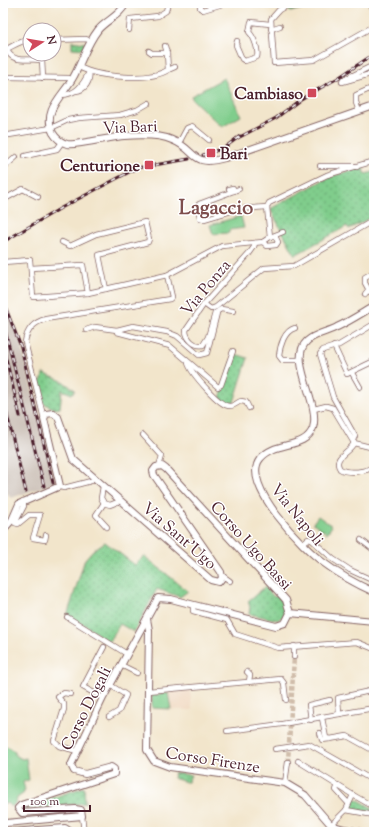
<svg xmlns="http://www.w3.org/2000/svg" width="377" height="835" font-family="'Sorts Mill Goudy',serif">
<style>
.built{fill:#efd6bc}
.railway{fill:#cdc2b9}
.green{fill:#80cd8c;stroke:#65765c}
.forest{fill:url(#forest-firs);stroke:#596852}
.park{fill:url(#park-dots);stroke:#65765c}
.lines{fill:none;stroke-linecap:round;stroke-linejoin:round}
.street-tunnel{stroke:#d0bdab;stroke-width:4.5;stroke-dasharray:4.5 2;stroke-linecap:butt}
.street-casing{stroke:#856463;stroke-width:6}
.secondary-casing{stroke:#856463;stroke-width:8}
.street{stroke:#fff;stroke-width:4.5}
.secondary{stroke:#fff;stroke-width:6}
.rail-casing{stroke:#4a1f2b;stroke-width:3}
.rail{stroke:#fff;stroke-width:1.5;stroke-dasharray:4.5;stroke-linecap:butt}
.poi-dot{fill:#d1495b;stroke:#fff;stroke-width:1.5}
.labels{text-anchor:middle;stroke-width:3;stroke-linejoin:round;paint-order:stroke}
.poi-label{font-size:16px;font-weight:bold;fill:#4a1f2b;stroke:#fff;text-anchor:end}
.street-label{font-size:16px;fill:#4a1f2b;stroke:#fff}
.district-label{font-size:20px;font-weight:bold;fill:#7e4e4d;stroke:#fff}
</style>
<defs>
<pattern id="forest-firs" width="22" height="20" patternUnits="userSpaceOnUse"><rect width="22" height="20" fill="#68b078"/><path d="M5 1l3.5 6h-7zM16 11l3.5 6h-7z" fill="#588f63"/></pattern>
<pattern id="park-dots" width="8" height="8" patternUnits="userSpaceOnUse"><rect width="8" height="8" fill="#80cd8c"/><path d="M2 2h.1M6 6h.1" fill="none" stroke="#6ba673" stroke-width="1.8" stroke-linecap="round"/></pattern>
</defs>
<rect width="100%" height="100%" fill="#fff"/>
<filter id="ink" filterUnits="userSpaceOnUse"><feTurbulence type="fractalNoise" baseFrequency=".025" numOctaves="2"/><feDisplacementMap in="SourceGraphic" scale="8" xChannelSelector="R" yChannelSelector="G"/><feConvolveMatrix kernelMatrix="1 2 1 2 8 2 1 2 1" color-interpolation-filters="sRGB"/></filter>
<filter id="wash" filterUnits="userSpaceOnUse"><feTurbulence type="fractalNoise" baseFrequency=".012" numOctaves="4" result="noise"/><feDisplacementMap in="SourceGraphic" scale="16" xChannelSelector="R" yChannelSelector="G"/><feGaussianBlur stdDeviation="0.9" result="paint"/><feColorMatrix in="noise" values="0 0 0 0 0 0 0 0 0 0 0 0 0 0 0 0 0 1.4 0 .05"/><feComposite in="paint" operator="in"/></filter>
<g filter="url(#wash)">
<rect width="100%" height="100%" fill="#f2e5cb"/>
<polygon class="built" points="190,690 192,710 151,709 151,694"/>
<polygon class="railway" points="3,298 21,343 54,483 11,498 3,488"/>
<g class="green">
<polygon points="224,78 241,116 222,127 193,100 191,96"/>
<polygon points="241,216 244,228 229,230 229,233 213,234 210,225"/>
<polygon points="318,516 332,526 327,533 313,523"/>
<polygon points="168,693 171,709 152,708 152,695"/>
<polygon points="6,746 15,752 15,755 22,759 26,758 29,780 23,782 25,790 23,791 24,793 17,798 16,803 11,807 7,803 3,805 3,748"/>
</g>
<polygon class="forest" points="293,3 323,3 290,12 288,9"/>
<g class="park">
<polygon points="72,41 85,43 83,49 72,48"/>
<polygon points="363,167 365,174 374,172 374,216 349,229 347,226 295,255 270,209 329,177"/>
<path d="M235 354 248 358 234 402C230 404 223 402 220 398Z"/>
<polygon points="43,373 62,381 75,390 72,394 62,390 60,408 55,409 43,403 39,382 42,380"/>
<polygon points="105,542 135,565 144,556 188,591 180,597 157,589 134,632 120,624 109,642 86,626 67,616 85,559 93,550"/>
<polygon points="265,587 274,597 278,596 285,607 284,616 278,620 249,614 250,607 248,601"/>
<polygon points="174,773 191,775 188,782 186,782 173,778"/>
<polygon points="84,787 85,803 23,810 23,808"/>
<polygon points="355,798 374,809 374,813 351,809 349,806"/>
</g>
</g>
<g filter="url(#ink)">
<g class="lines">
<polyline class="street-tunnel" points="288,762 294,657"/>
<defs>
<g id="street">
<polyline points="200,3 200,8 203,10 226,3"/>
<polyline points="291,3 279,10 271,19 274,63 314,60 374,26"/>
<polyline points="370,5 374,11"/>
<polyline points="271,29 280,26"/>
<polyline points="129,30 130,19 158,16 166,11 168,3"/>
<polyline points="54,40 86,39 91,41"/>
<path d="M237 41 236 45 242 59 245 61 257 57C259 50 254 37 249 32L251 22 270 24"/>
<polyline points="165,46 167,53"/>
<path d="M3 50C8 50 19 40 30 40"/>
<path d="M7 50C13 64 29 58 42 60L43 78"/>
<polyline points="374,65 343,80 342,82 374,73"/>
<path d="M79 67C98 77 149 82 168 70L167 53H152L149 51"/>
<polyline points="168,70 175,67"/>
<polyline points="7,77 69,78 72,80"/>
<path d="M76 91C85 90 91 81 89 72"/>
<path d="M61 95C76 95 83 85 89 72"/>
<polyline points="359,111 356,103 356,95 374,87"/>
<polyline points="3,136 51,128 68,120 79,118 120,115 137,110 149,103"/>
<polyline points="179,143 187,128 192,126 209,140"/>
<polyline points="25,156 57,149 62,142"/>
<polyline points="3,165 8,164 16,157"/>
<polyline points="320,166 355,166 357,167"/>
<polyline points="229,189 233,188 234,191"/>
<polyline points="239,189 199,204 198,208 200,218 204,219 238,209 267,207"/>
<polyline points="3,200 23,189 38,197"/>
<polyline points="270,237 267,207 269,203 327,175 374,161"/>
<polyline points="62,242 70,246 96,234 145,222 149,239 148,242 99,255 106,289"/>
<polyline points="263,242 267,246 276,245 278,242 275,236"/>
<polyline points="3,262 30,260 33,297 88,293 167,275 222,246 263,242 270,237 283,232"/>
<polyline points="31,268 83,265 88,293"/>
<polyline points="370,292 365,283 365,277 374,272"/>
<polyline points="365,294 369,289"/>
<polyline points="204,304 211,309 216,307 264,268 294,266 374,220"/>
<polyline points="215,313 221,309 233,311"/>
<path d="M295 328C284 331 280 346 279 356L282 360H301"/>
<path d="M86 330 95 327 117 330 133 326 167 332 177 336 199 355 207 353 217 313H215L208 337 203 345C195 347 186 339 186 330L204 304 249 254 254 247 255 243"/>
<polyline points="117,330 117,332 170,346 218,387 221,385 233,351"/>
<polyline points="334,346 347,374 374,361"/>
<path d="M188 363C191 373 220 407 230 406 234 406 238 402 241 401L246 402 249 408"/>
<polyline points="352,373 360,387"/>
<polyline points="314,409 326,406 333,408 354,443"/>
<path d="M44 419 25 342C27 329 34 322 46 319L170 299 172 297 167 275"/>
<polyline points="143,435 162,456 159,466"/>
<polyline points="353,440 355,436 333,397 320,354 323,350 339,345 374,324"/>
<path d="M354 443C349 453 332 457 340 469 348 474 367 472 374 466"/>
<polyline points="354,443 374,448"/>
<polyline points="103,486 101,498 104,503 110,505 120,501"/>
<polyline points="60,487 64,488 91,481"/>
<polyline points="23,501 24,506 15,523 18,524 29,515 40,515 33,538 45,540 46,535"/>
<polyline points="104,503 96,515 107,527"/>
<polyline points="361,540 374,550"/>
<polyline points="302,544 308,539 312,540 333,559 350,570 374,581"/>
<polyline points="223,576 230,581"/>
<polyline points="193,605 193,611 227,620 235,634 278,648 357,642 374,649"/>
<polyline points="67,617 127,654"/>
<polyline points="294,646 294,657"/>
<polyline points="121,665 137,673"/>
<polyline points="247,672 250,675 249,681"/>
<polyline points="148,691 281,679 284,683 286,700"/>
<polyline points="70,694 64,693 58,697 64,704 64,709 54,741 59,746 77,751"/>
<polyline points="103,698 83,687 104,647"/>
<polyline points="339,714 338,698 374,690"/>
<polyline points="109,717 119,711 126,695 110,685"/>
<polyline points="322,718 326,738 330,739 347,736 374,751"/>
<polyline points="311,720 309,705 330,700"/>
<polyline points="227,731 282,724 374,708"/>
<polyline points="320,733 322,740 330,739"/>
<polyline points="275,749 309,744 374,781"/>
<polyline points="298,761 353,795"/>
<polyline points="285,783 288,762"/>
<polyline points="338,785 336,790 348,803"/>
<polyline points="346,810 374,815"/>
<polyline points="82,816 84,832"/>
<polyline points="331,825 346,810 353,795 374,807"/>
</g>
<g id="secondary">
<path d="M126 3C120 16 106 20 98 30 87 44 82 61 74 76 65 94 41 110 53 133 56 138 60 142 67 144 74 146 112 137 124 136 138 135 159 134 172 140 198 150 190 168 225 158L374 106"/>
<path d="M374 306C362 313 350 321 337 327 328 332 316 333 307 341 287 360 321 403 313 428 305 450 275 440 260 459 240 484 304 549 324 563 340 575 356 584 374 592"/>
<polyline points="3,530 12,520 19,504 60,486 44,419 46,414 53,413 58,417 73,459 211,580 219,582 222,578 221,572 154,475 153,471 156,467 162,466 166,469 286,600 290,613 285,623 276,626 171,599 158,598 103,698 71,765 74,771 85,774 111,767 114,769 114,774 21,805 18,808 22,813 75,809 81,810 82,816 6,823 3,825"/>
<polyline points="290,613 374,621"/>
<polyline points="147,619 149,630 147,750 154,761 170,767 285,783 305,795 331,825 344,829 360,832"/>
<polyline points="11,832 65,828 71,832"/>
</g>
</defs>
<use href="#street" class="street-casing"/>
<use href="#secondary" class="secondary-casing"/>
<use href="#street" class="street"/>
<use href="#secondary" class="secondary"/>
<defs>
<g id="rail">
<polyline points="236,139 276,118 301,99 338,78 374,54"/>
<polyline points="203,155 224,148 240,136"/>
<polyline points="3,242 61,208 137,168 189,159"/>
<polyline points="3,301 21,347 53,483"/>
<polyline points="3,322 44,486"/>
<polyline points="3,346 20,416"/>
<polyline points="3,398 26,492"/>
</g>
</defs>
<use href="#rail" class="rail-casing"/>
<use href="#rail" class="rail"/>
</g>
</g>
<g class="poi-dot">
<rect x="307" y="88" width="10" height="10" rx="2"/>
<rect x="206" y="148" width="10" height="10" rx="2"/>
<rect x="144" y="160" width="10" height="10" rx="2"/>
</g>
<g class="labels">
<g class="poi-label">
<text x="303" y="99">Cambiaso</text>
<text x="220" y="159" text-anchor="start">Bari</text>
<text x="140" y="171">Centurione</text>
</g>
<g class="street-label">
<text transform="translate(130 126) rotate(-2)" y="6">Via Bari</text>
<text transform="translate(205 287) rotate(-50)" y="6">Via Ponza</text>
<text transform="translate(298 514) rotate(51)" y="6">Via Napoli</text>
<text transform="translate(180 535) rotate(41)" y="6">Via Sant'Ugo</text>
<text transform="translate(252 545) rotate(48)" y="6">Corso Ugo Bassi</text>
<text transform="translate(85 708) rotate(-63)" y="6">Corso Dogali</text>
<text transform="translate(213 759) rotate(9)" y="6">Corso Firenze</text>
</g>
<g class="district-label">
<text x="216" y="214">Lagaccio</text>
</g>
</g>
<rect width="377" height="835" fill="none" stroke="#fff" stroke-width="16"/>
<g transform="translate(42 42) rotate(78)"><circle r="19" fill="#ffffff" stroke="#b7a5aa"/>
<path d="M0-3L7 15L0 10L-7 15Z" fill="#d1495b"/>
<text y="-6" font-size="11" font-weight="bold" text-anchor="middle" fill="#4a1f2b">N</text>
</g>
<path d="M24 805v6h66v-6" fill="none" stroke="#4a1f2b" stroke-width="2"/>
<text x="30" y="805" font-size="12" fill="#4a1f2b" stroke="#ffffff" stroke-width="3" paint-order="stroke">100 m</text>
</svg>
